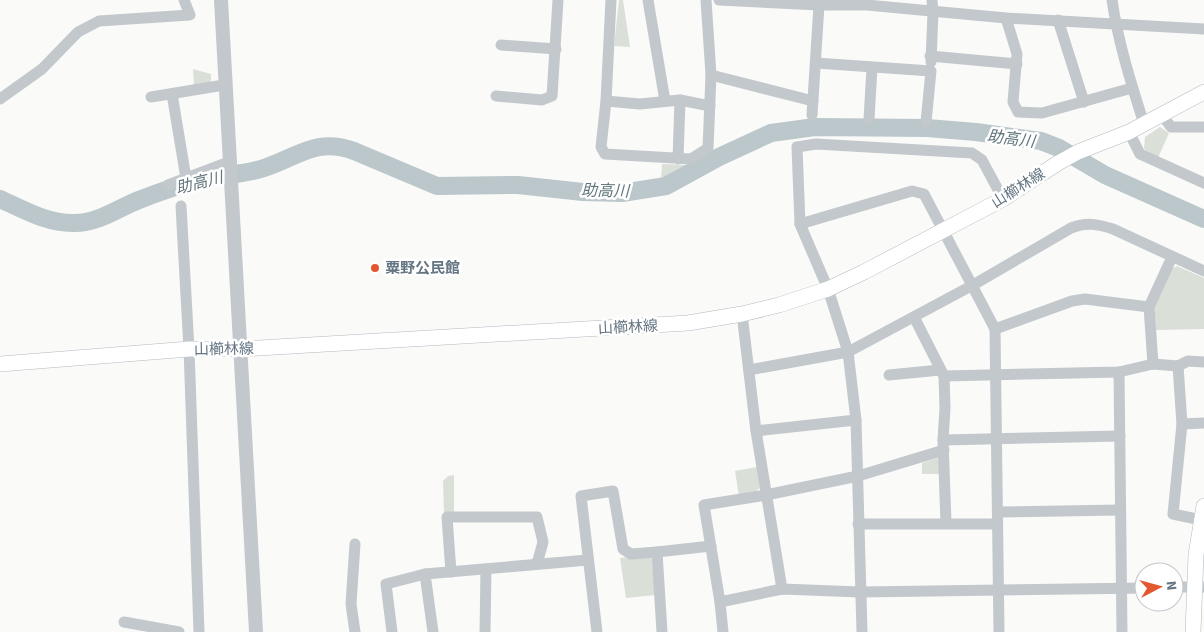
<svg xmlns="http://www.w3.org/2000/svg" width="1204" height="632" font-family="'Source Sans 3','Noto Sans JP',sans-serif">
<style>
.green{fill:#dadfd7}
.lines{fill:none;stroke-linecap:round;stroke-linejoin:round}
.river{stroke:#bbc7cb;stroke-width:18}
.secondary-casing{stroke:#b3babf;stroke-width:16}
.minor{stroke:#c3c8cc;stroke-width:11}
.tertiary{stroke:#c3c8cc;stroke-width:14}
.secondary{stroke:#fff;stroke-width:15}
.poi-dot{fill:#e4572e;stroke:#fff;stroke-width:2}
.labels{text-anchor:middle;stroke-width:5;stroke-linejoin:round;paint-order:stroke}
.street-label{font-size:15px;fill:#657683;stroke:#fff}
.poi-label{font-size:15px;font-weight:bold;fill:#657683;stroke:#fff;text-anchor:start}
.water-label{font-size:16px;font-style:italic;fill:#60757c;stroke:#fff}
</style>
<rect width="100%" height="100%" fill="#fafaf8"/>
<g class="green">
<polygon points="619,0 623,0 630,47 614,46"/>
<polygon points="193,69 211,74 211,83 194,86"/>
<polygon points="1160,127 1169,133 1158,158 1144,149 1145,137"/>
<polygon points="662,164 687,165 661,180"/>
<polygon points="1177,266 1204,278 1204,329 1156,330 1154,302 1171,269"/>
<polygon points="937,458 941,461 941,474 922,474 922,463"/>
<polygon points="757,467 760,488 754,493 739,496 735,471"/>
<polygon points="454,475 454,512 444,512 443,481 448,476"/>
<polygon points="646,555 652,559 655,595 626,598 620,558"/>
</g>
<g class="lines">
<path class="river" d="M0 199C24 210 48 224 75 223 99 223 118 208 139 200 159 192 180 185 200 180 221 174 244 175 264 168 298 157 316 137 354 151L437 186 518 185 583 192 622 193 666 186 719 157 771 133 815 127 927 128 976 132 1041 141 1059 148 1105 175 1204 219"/>
<defs>
<g id="secondary">
<polyline points="0,364 189,349 241,349 688,323 742,314 779,305 828,289 864,272 1003,199 1058,163 1078,152 1129,132 1204,92"/>
<polyline points="1193,632 1196,555 1204,506"/>
</g>
</defs>
<use href="#secondary" class="secondary-casing"/>
<g class="minor">
<polyline points="648,0 665,101"/>
<polyline points="719,0 819,5 867,5 1006,18 1204,29"/>
<path d="M1112 0C1118 42 1131 83 1144 124"/>
<polyline points="1006,18 1017,54 1013,102 1018,112 1042,113 1132,88"/>
<polyline points="1058,20 1084,102"/>
<polyline points="501,45 556,49"/>
<polyline points="930,56 1017,64"/>
<polyline points="931,62 933,12 932,0"/>
<polyline points="816,63 931,71 926,122"/>
<polyline points="711,75 813,101"/>
<polyline points="172,94 186,178"/>
<polyline points="496,96 542,100 552,96 558,0"/>
<polyline points="151,97 224,85"/>
<polyline points="0,99 42,69 78,32 99,21 190,15 184,0"/>
<polyline points="680,100 710,106"/>
<polyline points="606,101 611,0"/>
<polyline points="812,115 819,5"/>
<polyline points="1162,115 1171,127 1204,127"/>
<polyline points="869,119 872,68"/>
<polyline points="1129,132 1140,154 1204,183"/>
<polyline points="678,159 680,100 640,104 606,101 601,147 605,154 691,159 708,148 711,75 706,0"/>
<polyline points="168,185 229,162"/>
<polyline points="181,206 189,349 199,632"/>
<polyline points="800,224 912,191 924,194 995,329 999,632"/>
<polyline points="742,314 756,431 782,589"/>
<polyline points="914,317 944,376 945,408 943,440 946,523"/>
<polyline points="995,329 1072,301 1085,299 1149,307"/>
<polyline points="1153,364 1149,307 1172,257"/>
<polyline points="1178,366 1182,424 1173,514 1201,520"/>
<path d="M749 370 848 352 973 285 1071 228C1087 222 1097 224 1113 229L1204 271"/>
<polyline points="1119,372 1122,632"/>
<polyline points="889,375 940,370"/>
<polyline points="944,376 1119,372 1153,364 1178,366 1188,361 1204,362"/>
<polyline points="1182,424 1204,423"/>
<polyline points="756,431 856,420"/>
<polyline points="943,440 1120,436"/>
<polyline points="944,450 858,476 766,495 704,505 720,602 782,589 860,592 1144,588"/>
<polyline points="998,512 1120,510"/>
<polyline points="858,524 997,524"/>
<polyline points="451,572 447,517 537,517 543,542 537,564"/>
<polyline points="1174,587 1204,587"/>
<polyline points="720,602 723,632"/>
<polyline points="124,622 179,632"/>
<polyline points="355,632 351,604 355,544"/>
<polyline points="392,632 386,584 425,574"/>
<polyline points="433,632 425,574 588,560"/>
<polyline points="485,632 486,569"/>
<polyline points="597,632 581,496 613,491 623,549 631,554 657,552"/>
<polyline points="662,632 657,552 711,546"/>
<polyline points="862,632 856,420 848,352 828,289 800,224 797,147 816,144 972,153 982,160 1003,199"/>
</g>
<polyline class="tertiary" points="221,0 256,632"/>
<use href="#secondary" class="secondary"/>
</g>
<circle class="poi-dot" cx="375" cy="268" r="5"/>
<g class="labels">
<g class="street-label">
<text transform="translate(1018 188) rotate(-32)" y="5">山櫛林線</text>
<text transform="translate(628 327) rotate(-3)" y="5">山櫛林線</text>
<text transform="translate(224 349) rotate(-1)" y="5">山櫛林線</text>
</g>
<g class="poi-label">
<text x="385" y="273">粟野公民館</text>
</g>
<g class="water-label">
<text transform="translate(1011 138) rotate(7)" y="6">助高川</text>
<text transform="translate(199 182) rotate(-14)" y="6">助高川</text>
<text transform="translate(605 190) rotate(1)" y="6">助高川</text>
</g>
</g>
<g transform="translate(1159 587) rotate(84)"><circle r="24" fill="#ffffff" stroke="#c1c8cd"/>
<path d="M0-4L9 19L0 12L-9 19Z" fill="#e4572e"/>
<text y="-8" font-size="14" font-weight="bold" text-anchor="middle" fill="#657683">N</text>
</g>
</svg>
